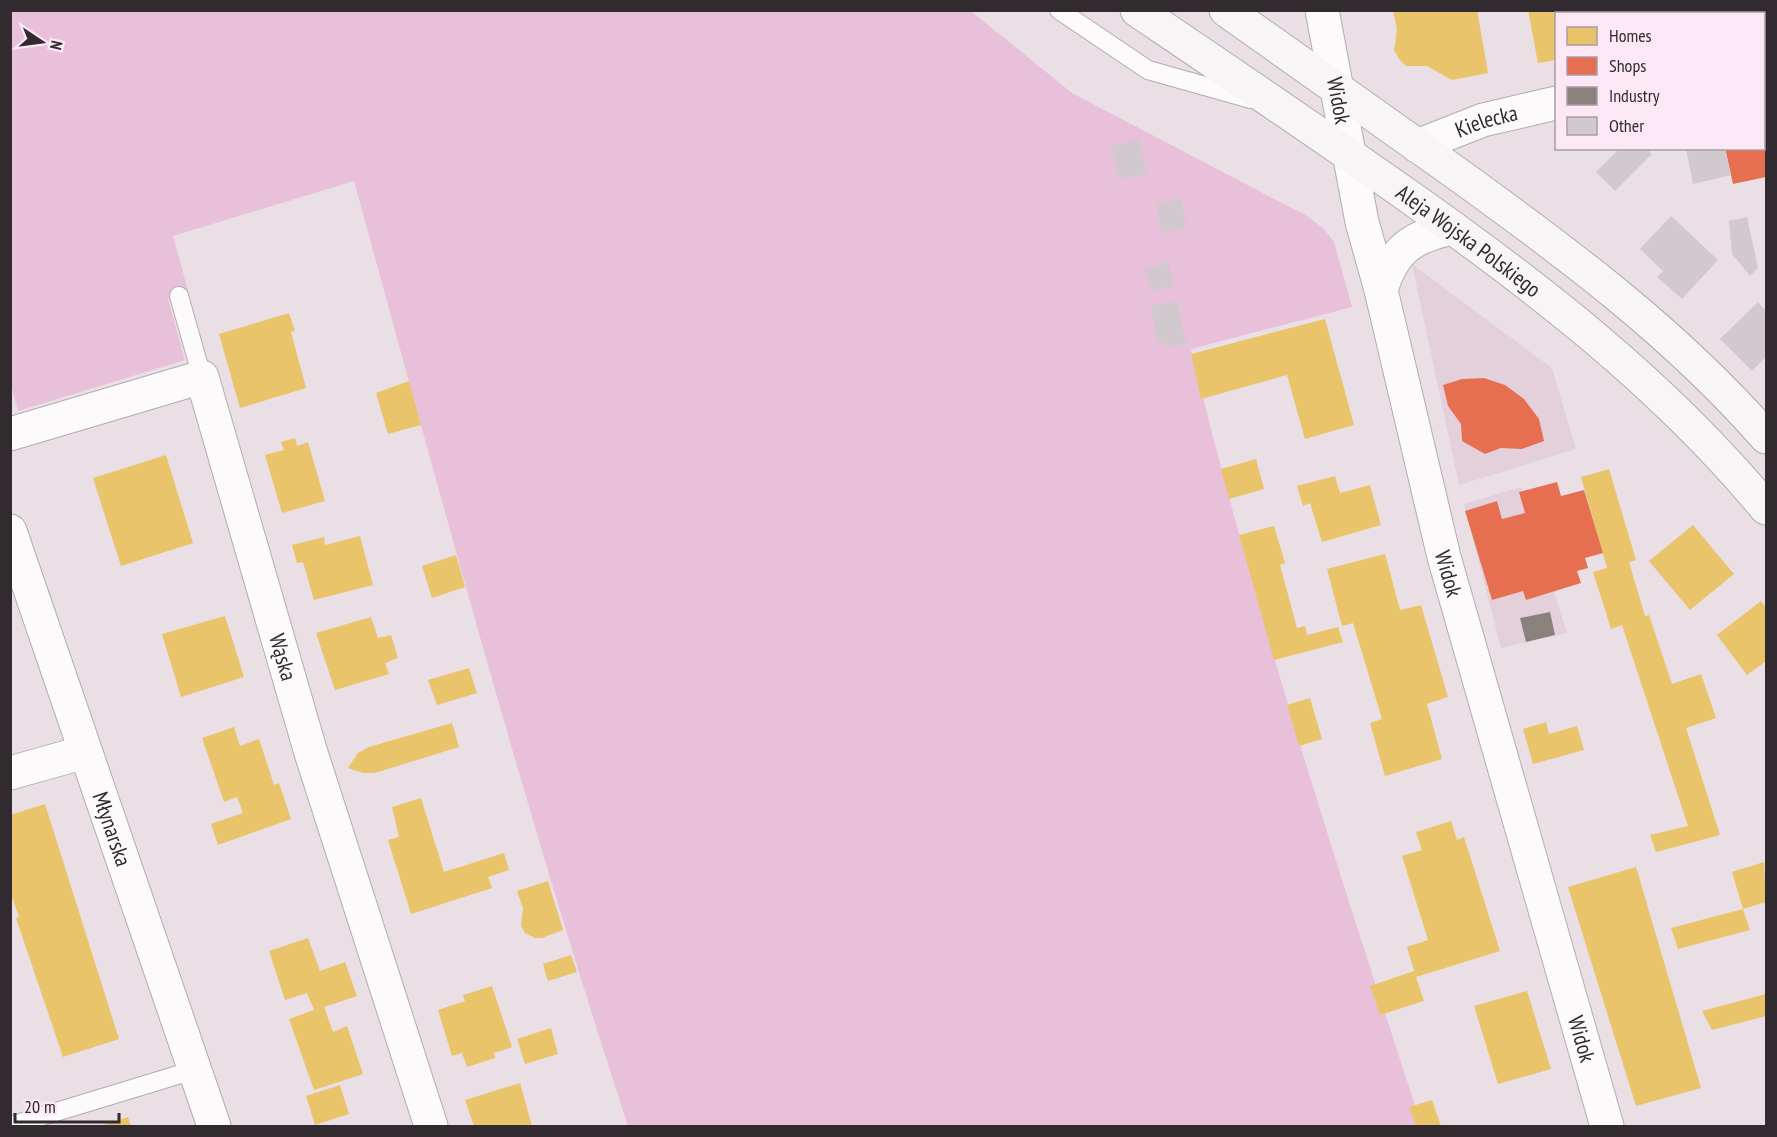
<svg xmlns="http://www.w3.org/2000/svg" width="1777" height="1137" font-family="'PT Sans Narrow',sans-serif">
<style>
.built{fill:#e4d0db}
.green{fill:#e9c0d9}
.homes{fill:#e9c46a}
.shops{fill:#e76f51}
.industry{fill:#8a817c}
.building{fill:#d1c9ce}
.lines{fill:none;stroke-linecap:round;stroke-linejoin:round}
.service-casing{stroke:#b3abb0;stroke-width:20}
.minor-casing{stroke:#b3abb0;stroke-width:35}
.secondary-casing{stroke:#b3abb0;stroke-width:35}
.service{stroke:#fcfafb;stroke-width:18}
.minor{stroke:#fcfafb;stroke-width:33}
.secondary{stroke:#f8f5f7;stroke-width:33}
.labels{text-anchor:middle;stroke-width:6;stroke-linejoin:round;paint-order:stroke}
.street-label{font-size:22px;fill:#312a2e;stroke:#fbe8f4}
</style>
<rect width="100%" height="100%" fill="#eadfe5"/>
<g class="built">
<polygon points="1412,264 1552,368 1576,449 1459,485"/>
<polygon points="1521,487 1567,633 1501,648 1464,504"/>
</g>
<path class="green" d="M10 11H971L1072 93 1307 216 1323 228 1334 242 1352 307 1191 349C1255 612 1337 869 1422 1126H628C526 815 441 498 354 181L173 236 189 294 168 299 185 360 18 411 10 381Z"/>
<g class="homes">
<polygon points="1393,10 1477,10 1488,73 1452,80 1427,66 1406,66 1399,59 1394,50 1397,30"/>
<polygon points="1528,10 1581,10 1582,14 1556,14 1556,60 1538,63"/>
<polygon points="1611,10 1676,10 1676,12 1611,14"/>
<polygon points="289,313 295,331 291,332 306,388 240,408 219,334"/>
<polygon points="1325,319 1354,425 1305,439 1287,375 1201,399 1191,354"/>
<polygon points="409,381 421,425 388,434 376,393"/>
<polygon points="295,438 297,446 308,442 325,501 282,513 265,455 284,450 281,442"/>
<polygon points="166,455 193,543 121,566 93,478"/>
<polygon points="1256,459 1264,489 1229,499 1221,469"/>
<polygon points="1609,469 1636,560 1629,562 1645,616 1649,615 1672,684 1701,674 1716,718 1686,728 1720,835 1656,852 1650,835 1688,826 1622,625 1611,629 1593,572 1607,568 1581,477"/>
<polygon points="1335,476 1340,493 1370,485 1381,525 1322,542 1310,503 1303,506 1297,486"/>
<polygon points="1693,525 1734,574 1690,610 1649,561"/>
<polygon points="1274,526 1285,563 1280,565 1297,628 1305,626 1307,635 1338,627 1343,642 1274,660 1239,535"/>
<polygon points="360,536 373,585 314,600 303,562 297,563 292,545 324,537 325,545"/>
<polygon points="1385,554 1400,610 1421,605 1448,697 1427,704 1442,759 1385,776 1370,723 1382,719 1353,623 1342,626 1327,569"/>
<polygon points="456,555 465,587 432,598 422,566"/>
<polygon points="1761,601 1766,608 1766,661 1747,675 1717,635"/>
<polygon points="225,616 244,677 181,697 162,634"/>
<polygon points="371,617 378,638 391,635 398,658 385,663 389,674 335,690 316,633"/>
<polygon points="469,668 477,693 437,705 428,680"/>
<polygon points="1310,698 1322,739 1299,746 1287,705"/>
<polygon points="1546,722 1549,734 1577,726 1584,750 1533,764 1523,729"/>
<polygon points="452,723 459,747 375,773 363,773 348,768 358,753 369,747"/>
<polygon points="234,727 240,746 259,739 274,785 279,783 291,819 218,845 211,824 243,813 237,797 224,802 202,738"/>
<polygon points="421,798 444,872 504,853 509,870 488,877 492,888 411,914 388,840 399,837 392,807"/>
<polygon points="45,804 119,1039 63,1057 16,918 19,917 10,891 10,815"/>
<polygon points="1451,821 1457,840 1464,837 1500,951 1416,977 1424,1001 1380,1015 1370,986 1414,971 1407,947 1428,940 1402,856 1422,850 1416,832"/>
<polygon points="1764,862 1766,902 1743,909 1732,872"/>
<polygon points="1636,867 1701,1088 1636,1106 1568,887"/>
<polygon points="548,881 563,930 542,938 535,938 525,933 521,926 523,908 517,891"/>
<polygon points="1743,909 1750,930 1678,949 1671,928"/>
<polygon points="308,938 320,971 345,962 357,996 324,1007 333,1032 347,1026 363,1074 314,1090 289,1019 314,1010 307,993 285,1000 269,951"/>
<polygon points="571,955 577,972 548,981 543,964"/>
<polygon points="492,986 512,1047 494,1053 495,1058 467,1067 462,1053 452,1056 438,1010 465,1001 463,995"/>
<polygon points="1527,991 1551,1069 1498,1084 1474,1006"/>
<polygon points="1766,994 1766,1016 1712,1030 1702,1011"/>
<polygon points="551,1028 558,1054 525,1064 517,1039"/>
<polygon points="520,1083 532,1126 474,1126 465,1100"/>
<polygon points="340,1085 349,1114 315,1125 306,1096"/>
<polygon points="1432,1100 1441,1126 1416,1126 1409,1107"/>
<polygon points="128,1117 131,1126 100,1126"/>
</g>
<g class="shops">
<polygon points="1766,123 1766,177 1733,184 1725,148 1764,148 1764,124"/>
<polygon points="1484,378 1505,385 1524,399 1539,419 1544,441 1522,449 1501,448 1485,454 1462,441 1461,424 1448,406 1443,385 1462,379"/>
<polygon points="1557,482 1561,496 1584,490 1603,553 1585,558 1588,568 1577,571 1581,583 1526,600 1523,591 1492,600 1465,511 1497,501 1502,519 1525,513 1519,492"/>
</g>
<polygon class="industry" points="1550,612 1555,635 1526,642 1520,618"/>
<g class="building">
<polygon points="1139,139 1147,174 1119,180 1111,146"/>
<polygon points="1630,148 1646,148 1652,154 1615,191 1596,172 1617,151"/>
<polygon points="1686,148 1725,148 1731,175 1693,184"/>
<polygon points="1181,198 1187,228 1162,233 1156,203"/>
<polygon points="1671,216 1718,260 1682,299 1657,277 1663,271 1640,249"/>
<polygon points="1747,217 1758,268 1750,276 1732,254 1729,221"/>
<polygon points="1168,262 1174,286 1151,292 1145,269"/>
<polygon points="1177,301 1186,344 1167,348 1166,343 1158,344 1150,306"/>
<polygon points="1758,302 1766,311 1766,357 1752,371 1720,339"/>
</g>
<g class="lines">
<defs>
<g id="service">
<polyline points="1059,10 1148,70 1251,99"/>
<polyline points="179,296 202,377"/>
<polyline points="10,1126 194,1070"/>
</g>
<g id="minor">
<path id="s1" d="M1322 10 1362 222 1381 290 1444 557 1607 1126"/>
<polyline points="1764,62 1766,62"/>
<path id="s2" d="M1417 146 1483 120 1556 103"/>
<path d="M1381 290C1393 250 1412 236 1453 228"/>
<path id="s3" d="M10 434 202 377 311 753 431 1126"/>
<path id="s4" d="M10 531 214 1126"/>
<polyline points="10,773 85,752"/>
</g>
<g id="secondary">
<path id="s5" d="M1137 10C1227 71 1316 131 1404 193 1536 286 1662 383 1766 508"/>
<path d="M1226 10C1303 64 1379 119 1456 173 1567 253 1676 334 1766 437"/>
</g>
</defs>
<use href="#service" class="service-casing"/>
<use href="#minor" class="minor-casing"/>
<use href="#secondary" class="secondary-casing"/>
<use href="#service" class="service"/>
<use href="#minor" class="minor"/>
<use href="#secondary" class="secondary"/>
</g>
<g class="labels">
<g class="street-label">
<text dy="8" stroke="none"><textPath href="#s1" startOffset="92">Widok</textPath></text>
<text dy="8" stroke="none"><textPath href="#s2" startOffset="74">Kielecka</textPath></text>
<text dy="8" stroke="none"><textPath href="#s5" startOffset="404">Aleja Wojska Polskiego</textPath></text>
<text dy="8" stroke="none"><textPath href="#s1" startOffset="578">Widok</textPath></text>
<text dy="8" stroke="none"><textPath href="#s3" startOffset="492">Wąska</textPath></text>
<text dy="8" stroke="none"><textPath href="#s4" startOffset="315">Młynarska</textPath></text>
<text dy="8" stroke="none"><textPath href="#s1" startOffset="1062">Widok</textPath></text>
</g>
</g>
<rect width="1777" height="1137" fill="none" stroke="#312a2e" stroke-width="24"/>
<rect x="1555" y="12" width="210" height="138" fill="#fbe8f4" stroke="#aa9ca5" stroke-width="1.5"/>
<rect x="1567" y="27" width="30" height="18" fill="#e9c46a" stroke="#aa9ca5" stroke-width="1.5"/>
<text x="1609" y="42" font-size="18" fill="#312a2e">Homes</text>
<rect x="1567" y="57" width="30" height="18" fill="#e76f51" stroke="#aa9ca5" stroke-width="1.5"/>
<text x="1609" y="72" font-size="18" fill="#312a2e">Shops</text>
<rect x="1567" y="87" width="30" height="18" fill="#8a817c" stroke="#aa9ca5" stroke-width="1.5"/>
<text x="1609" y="102" font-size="18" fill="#312a2e">Industry</text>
<rect x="1567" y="117" width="30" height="18" fill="#d1c9ce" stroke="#aa9ca5" stroke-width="1.5"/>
<text x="1609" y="132" font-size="18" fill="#312a2e">Other</text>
<g transform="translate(42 42) rotate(103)" stroke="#fbe8f4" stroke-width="4.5" paint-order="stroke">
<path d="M0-4.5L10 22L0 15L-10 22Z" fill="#312a2e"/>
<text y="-9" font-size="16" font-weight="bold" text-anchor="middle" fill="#312a2e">N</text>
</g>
<path d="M15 1113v9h104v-9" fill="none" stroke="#312a2e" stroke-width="3"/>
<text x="24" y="1113" font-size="18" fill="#312a2e" stroke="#fbe8f4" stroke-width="4.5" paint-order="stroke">20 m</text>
</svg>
